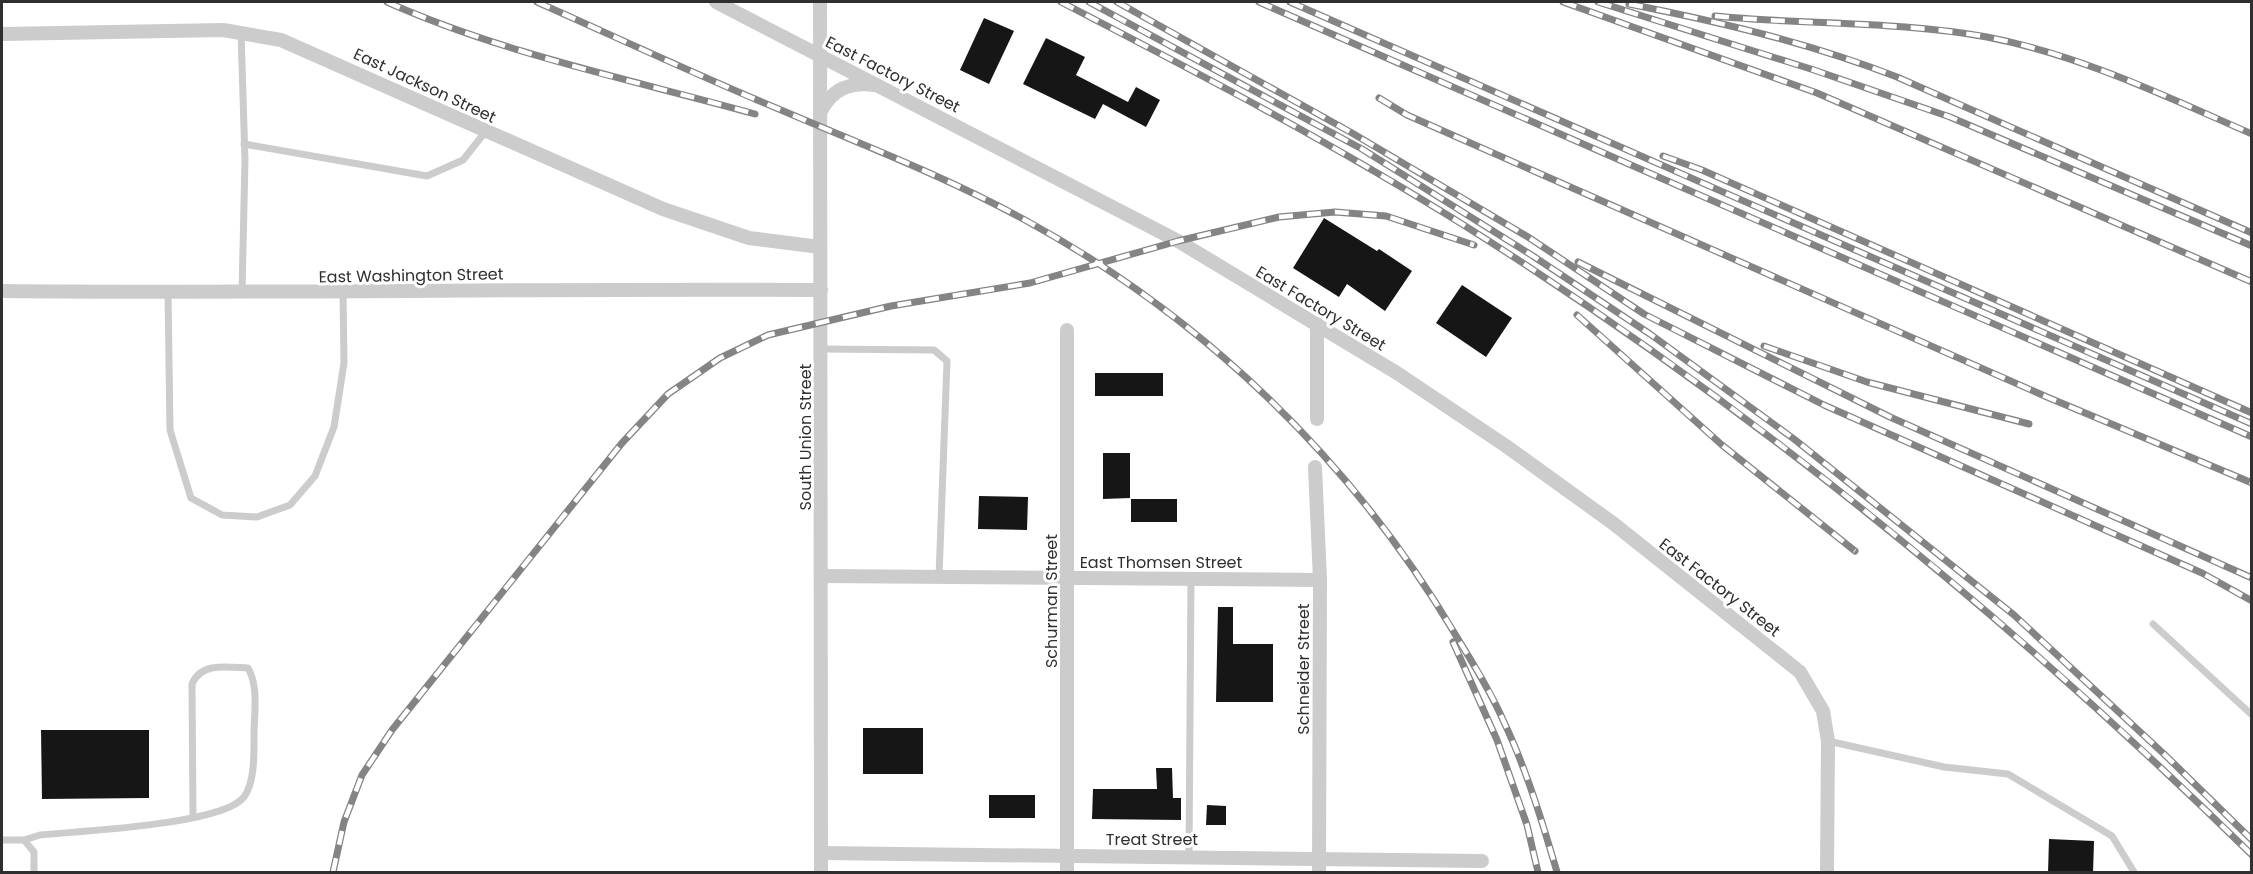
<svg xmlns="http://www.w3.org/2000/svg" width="2253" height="874" font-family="Poppins,sans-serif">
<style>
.building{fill:#161616}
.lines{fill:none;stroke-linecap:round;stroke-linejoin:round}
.service{stroke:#ccc;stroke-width:7}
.minor{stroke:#ccc;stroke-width:14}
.rail-casing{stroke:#848484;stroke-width:7}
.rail{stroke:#fff;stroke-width:4.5;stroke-dasharray:14;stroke-linecap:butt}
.labels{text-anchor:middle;stroke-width:6;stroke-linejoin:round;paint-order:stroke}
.street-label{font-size:16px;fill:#2f2f2f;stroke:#fff}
</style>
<rect width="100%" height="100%" fill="#fff"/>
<g class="building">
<polygon points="984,18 1014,31 989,84 960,70"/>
<polygon points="1046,38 1085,57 1076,75 1128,102 1136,87 1160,100 1146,127 1103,104 1095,119 1023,84"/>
<polygon points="1324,218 1377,251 1379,249 1412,271 1385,311 1347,284 1339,297 1293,268"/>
<polygon points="1462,285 1512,318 1486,357 1436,323"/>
<rect x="1095" y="373" width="68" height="23"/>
<polygon points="1103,453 1130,453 1130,498 1103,499"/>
<polygon points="979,496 1028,497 1027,530 978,529"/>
<rect x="1131" y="499" width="46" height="23"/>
<polygon points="1218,607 1233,607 1233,644 1273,644 1273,702 1216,702"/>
<rect x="863" y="728" width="60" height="46"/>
<polygon points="41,730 149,730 149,798 42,799"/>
<polygon points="1156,768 1172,768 1173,798 1181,798 1181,820 1092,819 1093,789 1157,789"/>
<rect x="989" y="795" width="46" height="23"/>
<polygon points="1207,805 1226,806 1226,825 1206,825"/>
<polygon points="2049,839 2094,841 2093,873 2048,873"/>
</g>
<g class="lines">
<g class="service">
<polyline points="241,32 245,160 242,293"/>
<polyline points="244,144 427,176 463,160 486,131"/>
<polyline points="168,293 170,430 191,498 222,515 257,517 290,505 315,476 334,427 344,363 343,292"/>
<polyline points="822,349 934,350 947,361 939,577"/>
<polyline points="2153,624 2252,715"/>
<polyline points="1828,741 1944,767 2008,774 2112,836 2134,872"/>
<polyline points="2,840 24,840 34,852 34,872"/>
<path d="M24 840 40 835C80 831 222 825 244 797 255 782 254 753 254 735 254 713 259 687 248 668 227 667 201 662 192 684L193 817"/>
<polyline points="1189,856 1191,579"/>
</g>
<g class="minor">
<polyline points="716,2 1178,241 1397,373 1506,446 1614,524 1800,672 1823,711 1828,741 1827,872"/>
<polyline points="820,2 821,872"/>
<polyline points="2,34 223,30 281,40 663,209 749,238 820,247"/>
<path d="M821 111C832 89 850 82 874 85"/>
<path d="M2 291C275 294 548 288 821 290"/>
<polyline points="1317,324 1317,419"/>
<polyline points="1067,330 1067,872"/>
<polyline points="1315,467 1320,580 1319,872"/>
<polyline points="822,576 1320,580"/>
<polyline points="821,853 1482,861"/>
</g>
<defs>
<g id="rail">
<path d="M387 2C504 54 633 80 755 114"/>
<path d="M537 2C618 38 699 76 781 110 863 145 947 177 1025 220 1203 317 1351 459 1455 634 1472 662 1490 690 1503 720 1526 768 1542 821 1557 872"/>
<path d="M1061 2C1196 72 1332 143 1462 224 1750 405 2009 617 2252 855"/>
<polyline points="1089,2 1362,149 1533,256 1650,334 1794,439 2014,615 2164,754 2252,840"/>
<polyline points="1117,2 1352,133 1528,237 1644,314 1824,405 2202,573 2252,601"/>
<polyline points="1259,2 2252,437"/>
<polyline points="1290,2 2252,424"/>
<polyline points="1563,2 1817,93 2252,282"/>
<polyline points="1598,2 1814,70 1950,117 2252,246"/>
<path d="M1629 4C1720 22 1810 43 1897 77L2252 233"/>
<path d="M1715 16C1806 25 1898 21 1987 37 2080 55 2165 96 2252 134"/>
<polyline points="1379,98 1407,115 1459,138 2047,397 2252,483"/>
<polyline points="1663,156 1702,170 2252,413"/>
<polyline points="1578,262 1890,417 2252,578"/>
<polyline points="1577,315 1722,445 1855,551"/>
<polyline points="1764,346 1867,382 2029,424"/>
<polyline points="1453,642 1497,740 1527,825 1538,872"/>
<polyline points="333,872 344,822 362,775 392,730 622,443 668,394 720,358 768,335 891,306 1030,283 1178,241 1279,217 1335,212 1386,216 1474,245"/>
</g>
</defs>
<use href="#rail" class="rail-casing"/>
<use href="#rail" class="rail"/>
</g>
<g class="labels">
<g class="street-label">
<text transform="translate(893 74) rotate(27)" y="6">East Factory Street</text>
<text transform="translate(425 85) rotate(25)" y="6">East Jackson Street</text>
<text transform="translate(411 275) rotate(-1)" y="6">East Washington Street</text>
<text transform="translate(1321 308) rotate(31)" y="6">East Factory Street</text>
<text transform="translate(805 437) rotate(-90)" y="6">South Union Street</text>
<text x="1161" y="568">East Thomsen Street</text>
<text transform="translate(1720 587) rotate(38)" y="6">East Factory Street</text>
<text transform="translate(1051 601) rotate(-90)" y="6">Schurman Street</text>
<text transform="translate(1303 669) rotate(-90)" y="6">Schneider Street</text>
<text x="1152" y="845">Treat Street</text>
</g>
</g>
<rect width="2253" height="874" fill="none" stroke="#2f2f2f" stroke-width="6"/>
</svg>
